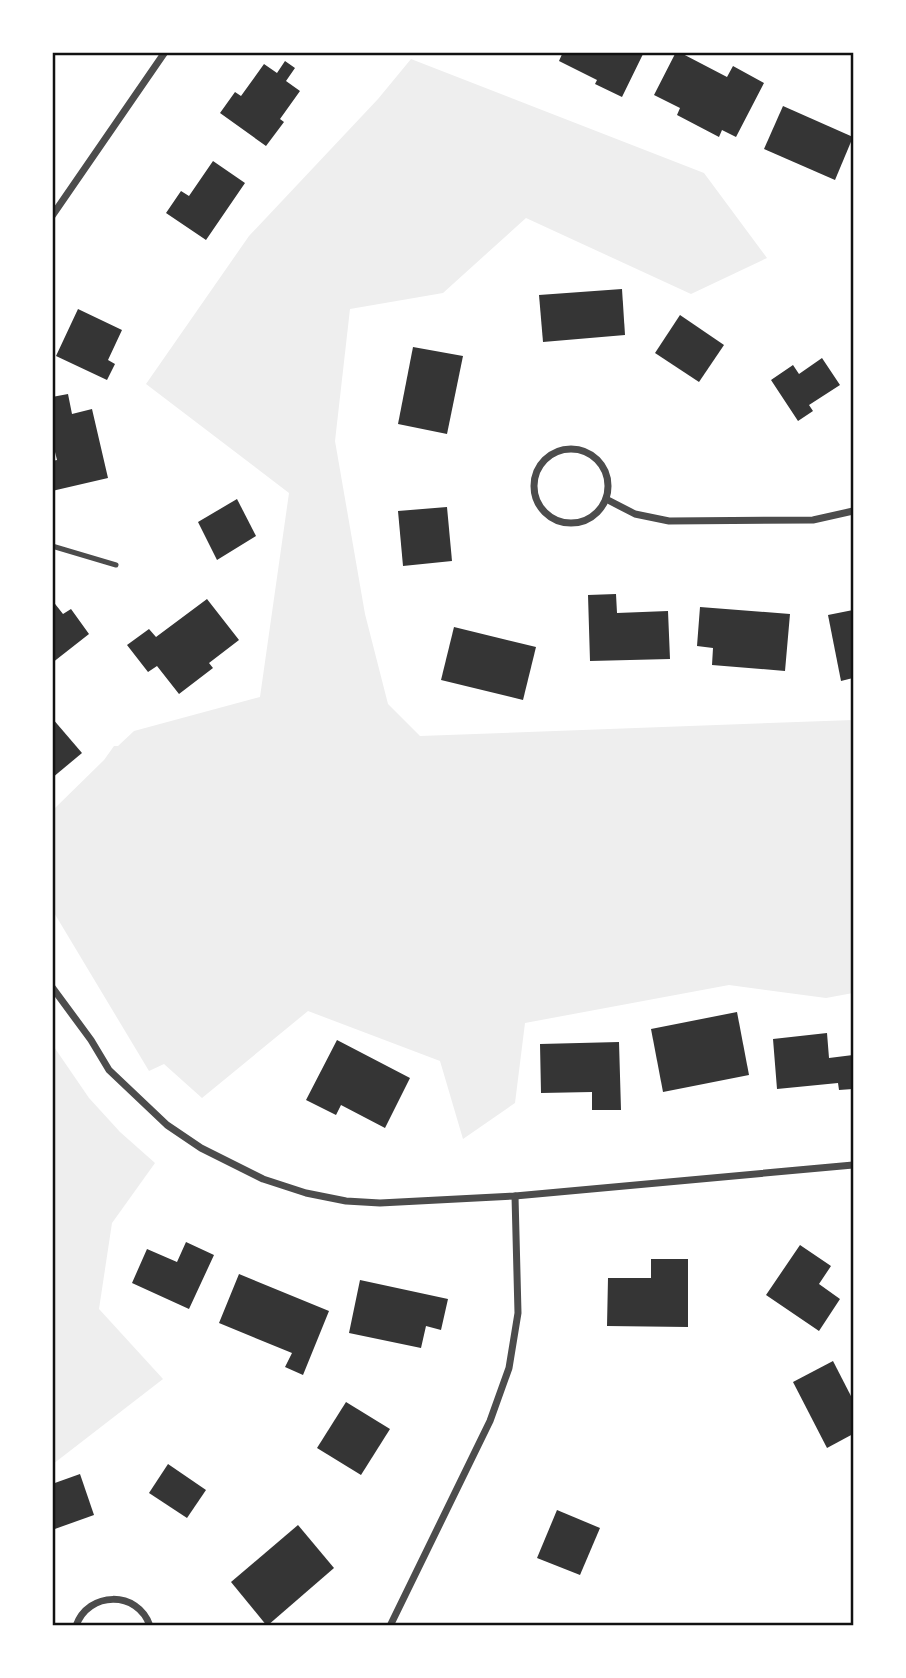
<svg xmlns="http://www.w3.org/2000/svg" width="906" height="1678" font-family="Mulish,sans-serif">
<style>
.green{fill:#eee}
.building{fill:#353535}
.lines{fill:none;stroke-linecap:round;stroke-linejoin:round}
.service{stroke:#4c4c4c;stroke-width:5}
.minor{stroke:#4c4c4c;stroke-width:7}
.neatline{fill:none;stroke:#111;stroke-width:2.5}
</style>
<rect width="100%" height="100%" fill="#fff"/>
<g class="green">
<polygon points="411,59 704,173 767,258 691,294 526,218 443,293 350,309 335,441 365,614 388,704 420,736 853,720 853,993 826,998 729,985 525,1023 515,1103 463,1139 440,1061 308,1011 202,1098 164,1064 149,1071 53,911 53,810 104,760 114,746 118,746 134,731 260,697 289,493 146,384 249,236 378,99"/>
<polygon points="52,1044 89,1098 120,1132 155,1163 112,1223 99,1309 163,1379 53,1464"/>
</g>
<g class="building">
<polygon points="563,52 644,52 622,97 595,84 597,80 559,61"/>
<polygon points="676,52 679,52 727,77 733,66 764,83 736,137 722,130 719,137 677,115 680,108 654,95"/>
<polygon points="285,61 295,68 286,81 300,91 280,119 284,122 266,146 220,113 235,92 241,96 264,64 277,73"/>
<polygon points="783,106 853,137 835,180 764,149"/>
<polygon points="213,161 245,183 206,240 166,213 181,191 189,196"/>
<polygon points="622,289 625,335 543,342 539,295"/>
<polygon points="78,309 122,330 108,360 115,364 107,380 56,356"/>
<polygon points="680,315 724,345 699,382 655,353"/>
<polygon points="413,347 463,356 447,434 398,424"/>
<polygon points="822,358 840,385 809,405 813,411 798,421 771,380 793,365 799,374"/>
<polygon points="68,394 72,414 92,409 108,478 52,491 52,461 57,460 52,440 52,397"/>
<polygon points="237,499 256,536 217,560 198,522"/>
<polygon points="447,507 452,561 403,566 398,511"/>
<polygon points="616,594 617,613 668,611 670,659 590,661 588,595"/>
<polygon points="207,599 239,640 209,663 213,668 179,694 157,666 148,672 127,645 149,629 156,637"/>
<polygon points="52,600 63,614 71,609 89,634 52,663"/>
<polygon points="700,607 790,614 785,671 712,665 713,648 697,646"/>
<polygon points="853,610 853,678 841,681 828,615"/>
<polygon points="454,627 536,647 523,700 441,680"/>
<polygon points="52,718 82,753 52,778"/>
<polygon points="737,1012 749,1075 663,1092 651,1029"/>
<polygon points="827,1033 829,1058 853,1055 853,1089 839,1090 838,1083 777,1089 773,1039"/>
<polygon points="337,1040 410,1078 385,1128 341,1105 336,1115 306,1100"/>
<polygon points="619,1042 621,1110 592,1110 592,1092 541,1093 540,1044"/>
<polygon points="186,1242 214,1255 189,1309 132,1283 147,1249 177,1262"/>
<polygon points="800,1245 831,1266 819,1284 840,1299 819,1331 766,1295"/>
<polygon points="651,1259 688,1259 688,1327 607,1326 608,1278 651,1278"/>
<polygon points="239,1274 329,1311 303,1375 285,1367 292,1353 219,1323"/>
<polygon points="360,1280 448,1299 441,1330 426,1326 421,1348 349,1333"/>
<polygon points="833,1361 853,1400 853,1434 827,1448 793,1382"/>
<polygon points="346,1402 390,1429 361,1475 317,1448"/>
<polygon points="168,1464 206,1490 187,1518 149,1493"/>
<polygon points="80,1474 94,1515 52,1530 52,1484"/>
<polygon points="557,1510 600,1528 580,1575 537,1558"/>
<polygon points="298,1525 334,1568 267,1626 231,1582"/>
</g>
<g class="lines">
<polyline class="service" points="52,546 116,565"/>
<g class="minor">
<polyline points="52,216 165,52"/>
<circle cx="571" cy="486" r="37"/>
<polyline points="606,499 635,514 669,521 813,520 853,511"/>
<polyline points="52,987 91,1040 109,1070 167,1125 201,1148 263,1179 306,1193 346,1201 380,1203 515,1196 853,1165"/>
<path d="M76 1626C88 1591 138 1590 150 1626"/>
<polyline points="390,1626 490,1421 509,1368 518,1313 515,1196"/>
</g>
</g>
<rect width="906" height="1678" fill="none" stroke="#ffffff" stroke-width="108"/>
<rect x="54" y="54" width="798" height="1570" class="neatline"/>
</svg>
